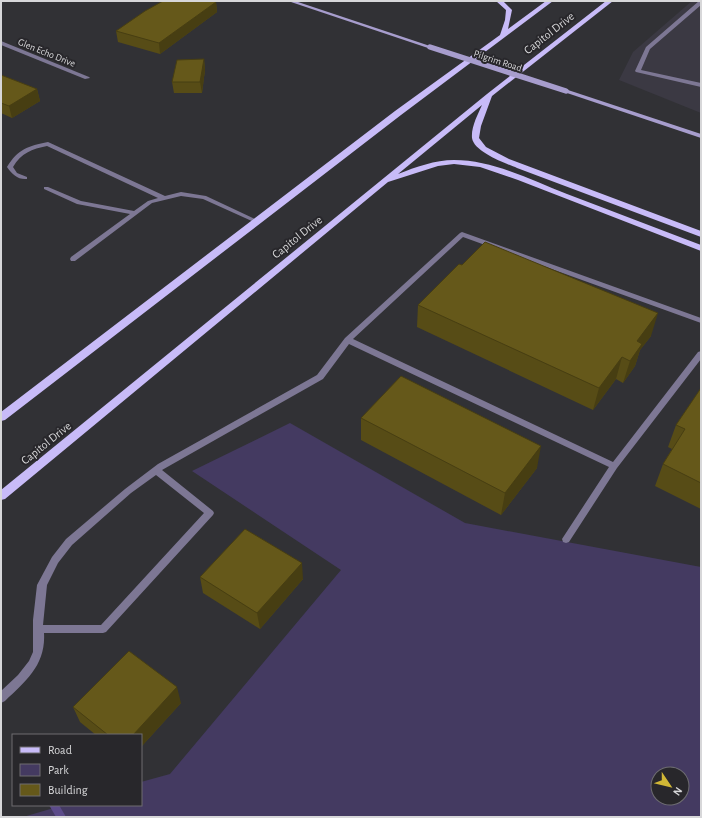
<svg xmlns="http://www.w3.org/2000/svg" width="702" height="818" font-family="'Alegreya Sans',sans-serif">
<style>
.built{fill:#3b3943}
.green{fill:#443a61;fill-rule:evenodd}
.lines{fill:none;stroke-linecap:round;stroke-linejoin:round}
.stream{fill:#5c4b8a;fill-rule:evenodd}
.service{fill:#7d7794;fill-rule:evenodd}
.minor{fill:#7d7794;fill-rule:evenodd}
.secondary{fill:#a79dcd;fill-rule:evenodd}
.primary{fill:#c8bbf8;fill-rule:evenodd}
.secondary-bridge{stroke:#a79dcd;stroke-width:5.5}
.wall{fill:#574c16}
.shaded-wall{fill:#473e12}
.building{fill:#65581a;stroke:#473e12}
.labels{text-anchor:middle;stroke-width:4;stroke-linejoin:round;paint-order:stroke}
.far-street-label{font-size:10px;fill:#d7d7d9;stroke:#28272b}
.street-label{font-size:12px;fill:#d7d7d9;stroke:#28272b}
</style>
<rect width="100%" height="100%" fill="#313135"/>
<polygon class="built" points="692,1 701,1 701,113 619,80 633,52"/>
<path class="green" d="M290 423 465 523 701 567V817H23L64 805H141V782L170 774 341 570 192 471ZM658 774H682V798H658Z"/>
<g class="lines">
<polygon class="stream" points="49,805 59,805 66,817 56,817"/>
<g class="service">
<polygon points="699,1 701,1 701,5 650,49 641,70 701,83 701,87 636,72 635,71 646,47"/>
<path d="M48 142 165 196 181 192 206 196 259 221 256 223 254 222 203 199 181 196 152 203 75 261H71L70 259 71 257 130 214 77 204 44 189V187H48L81 201 134 211 148 201 158 198 47 146C32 149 21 153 13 167L17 173 27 177V179C18 180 12 174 7 167 18 149 28 146 48 142Z"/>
<path d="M462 232 701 318V323L463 237 353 339 613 462 698 352 701 351V359L617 468 569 542 566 543 563 542 562 539 609 467 349 344 323 379 162 470 213 511 214 513 213 515 106 632 103 633H44C46 665 26 681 5 701L1 703V691L18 675 29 661 33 652V620L37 585 52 557 66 539 125 489 158 464 317 375 345 338 460 233ZM156 475 204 513 101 625H43L47 585 58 563 72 545 131 493Z"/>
</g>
<polygon class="minor" points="1,41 89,77 90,78 85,79 1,45"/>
<g class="secondary">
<polygon points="288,1 295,1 433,47 428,48"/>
<polygon points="564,90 568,90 701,134 701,138 564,92"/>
</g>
<g class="primary">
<polygon points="496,1 503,1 512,10 508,29 546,1 553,1 401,115 5,420 1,421 1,412 395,111 500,35 505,20 506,10"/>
<path d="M606 1H613L492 96 481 126 479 138 486 147 509 159 701 231V237L517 168C505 163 474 152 472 138 471 127 478 114 482 105L398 174C416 167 435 160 454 160 493 160 531 180 567 194 612 211 656 228 701 245V251L518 180 480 167 454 164 438 166 388 182 5 499 1 500V490L487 94Z"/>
</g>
<polyline class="secondary-bridge" points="430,47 566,91"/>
</g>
<g class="wall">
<polygon points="216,2 217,12 160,54 118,42 116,31"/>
<polygon points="204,59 205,70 202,93 174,93 172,82"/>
<polygon points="1,75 37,89 40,101 12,118 1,113"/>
<polygon points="418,305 651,336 640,350 635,366 623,383 616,379 593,410 417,327"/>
<polygon points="701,388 701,509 655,486 663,464 672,449 668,447 676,425"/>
<polygon points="361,418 537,468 501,515 361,440"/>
<polygon points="200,577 303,579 260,629 203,593"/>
<polygon points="181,703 141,747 141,735 96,735 80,722 73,707"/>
</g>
<g class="shaded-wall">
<polygon points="216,2 217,12 160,54 159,43"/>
<polygon points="204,59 205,70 202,93 200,82"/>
<polygon points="37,89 40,101 12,118 9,106"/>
<polygon points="658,313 651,336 640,350 635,366 623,383 630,361 637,341"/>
<polygon points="622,357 616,379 593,410 599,388"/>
<polygon points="541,446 537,468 501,515 505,493"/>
<polygon points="302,563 303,579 260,629 257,613"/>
<polygon points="177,687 181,703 141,747 141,735 133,735"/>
</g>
<g class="building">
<polygon points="163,1 214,1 216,2 159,43 116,31 145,11"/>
<polygon points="204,59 200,82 172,82 177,60"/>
<polygon points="1,75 37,89 9,106 1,103"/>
<polygon points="485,242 658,313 637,341 642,344 630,361 622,357 599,388 418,305 459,264 462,265"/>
<polygon points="401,376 541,446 505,493 361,418"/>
<polygon points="701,388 701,483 663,464 685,429 676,425"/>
<polygon points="245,529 302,563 257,613 200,577"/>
<polygon points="129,651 177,687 133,735 108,735 73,707"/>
</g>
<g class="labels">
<g class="far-street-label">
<text transform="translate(47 52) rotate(22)" y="4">Glen Echo Drive</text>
<text transform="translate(498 60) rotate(18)" y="4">Pilgrim Road</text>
</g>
<g class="street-label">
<text transform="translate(549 33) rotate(-38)" y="4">Capitol Drive</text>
<text transform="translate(297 237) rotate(-39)" y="4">Capitol Drive</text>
<text transform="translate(46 443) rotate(-39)" y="4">Capitol Drive</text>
</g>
</g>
<rect width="702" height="818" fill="none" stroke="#d7d7d9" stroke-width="4"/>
<rect x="12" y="734" width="130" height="72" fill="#28272b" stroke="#6e6d71"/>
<rect x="20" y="747" width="20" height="6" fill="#c8bbf8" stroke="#6e6d71"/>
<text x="48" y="754" font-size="12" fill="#d7d7d9">Road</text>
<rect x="20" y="764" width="20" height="12" fill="#443a61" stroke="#6e6d71"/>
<text x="48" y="774" font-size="12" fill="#d7d7d9">Park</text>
<rect x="20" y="784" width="20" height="12" fill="#65581a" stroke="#6e6d71"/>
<text x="48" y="794" font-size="12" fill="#d7d7d9">Building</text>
<g transform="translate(670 786) rotate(125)"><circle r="19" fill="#28272b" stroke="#6e6d71"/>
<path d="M0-3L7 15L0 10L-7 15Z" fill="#d1b736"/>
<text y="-6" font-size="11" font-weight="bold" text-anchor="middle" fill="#d7d7d9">N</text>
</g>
</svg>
